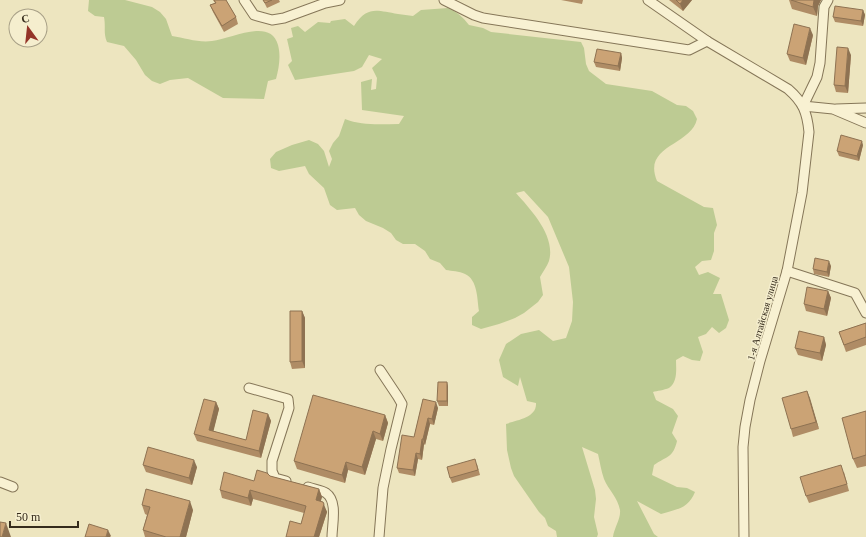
<svg xmlns="http://www.w3.org/2000/svg" width="866" height="537" font-family="'Times New Roman',serif">
<style>
.green{fill:#bdcb93}
.lines{fill:none;stroke-linecap:round;stroke-linejoin:round}
.minor-casing{stroke:#857658;stroke-width:11}
.minor{stroke:#f8f1d2;stroke-width:9}
.wall{fill:#af8c65}
.shaded-wall{fill:#8e7252}
.building{fill:#cba375;stroke:#8e7252}
.labels{text-anchor:middle;stroke-width:3;stroke-linejoin:round;paint-order:stroke}
.street-label{font-size:10px;fill:#352b1c;stroke:#f5eece}
</style>
<rect width="100%" height="100%" fill="#ede5bf"/>
<g class="green">
<path d="M89 0H125L152 7 160 12 166 19 172 36C185 38 199 43 212 41 231 39 271 17 278 45 281 56 279 68 276 79L268 81 264 99 223 98 188 78 170 80 160 84 152 81 145 75 136 60 124 46 107 42C103 32 106 28 104 17L95 16 88 11Z"/>
<path d="M448 8C457 12 463 17 469 25L483 28 491 32 581 42 584 48 586 64 589 71 606 84 652 91 677 105 686 106 693 111 697 119C691 146 642 145 657 181L704 207 713 208 717 225 714 233V251L711 260 702 261 695 267 699 275 708 272 720 278 713 294H721L729 320 726 328 719 333 712 327 706 334 698 337 703 352 700 361 692 360 683 356 676 360C676 369 678 382 669 388 664 390 657 391 653 392L656 400 673 409 678 416 672 433 677 441C673 458 667 456 654 465L652 475 677 487 687 488 695 492C688 509 677 509 661 514L637 501 654 534 658 537H613C614 528 621 519 620 510 618 498 608 489 604 479 601 471 600 462 598 454L582 447 595 490 596 499 594 517 598 534 597 537H557L556 531 548 526 545 518 539 512 514 476 511 468 507 450 506 424C517 420 537 418 536 403L527 401 520 377 518 386 503 377 499 360 506 344 521 334 539 330 553 341 566 338 572 321 573 302 569 267 548 217 524 191 516 193C531 210 556 236 549 261 547 266 543 272 540 277L543 295 538 302 524 313 515 318 499 324 481 329 472 325V317L479 311C477 299 478 280 465 274 459 271 452 271 446 270L440 263 430 259 425 251 415 244H403L396 240 391 233 383 228 366 221 359 215 355 208 337 210 330 205 324 188 309 174 305 166 279 171 271 168 270 159 276 152 292 145 309 140 318 144 324 151 329 167 332 159 329 151 333 143 339 136 345 119C362 126 381 124 399 124L404 116 362 110 361 82 372 79 371 90 376 89 377 78 372 68 382 59 369 55 362 67 354 71 295 80 288 65 292 61 287 39 293 37 291 28 298 26 305 32 318 22 330 23 331 21 345 19 354 26C368 5 377 11 398 14 403 15 408 15 413 16L421 10Z"/>
</g>
<g class="lines">
<defs>
<g id="minor">
<polyline points="244,0 254,15 272,20 284,18 325,3 340,0"/>
<polyline points="444,0 474,15 483,18 689,50 707,41"/>
<path d="M648 0 707 41 788 89C803 102 807 112 809 132L802 193 787 271 760 361 750 400 745 427 743 447 744 537"/>
<polyline points="803,106 817,77 820,63 824,7 828,0"/>
<polyline points="803,106 833,109 866,123"/>
<polyline points="836,109 866,108"/>
<polyline points="787,271 855,293 866,313"/>
<polyline points="249,388 288,399 289,408 272,461 272,471 275,478 286,481"/>
<polyline points="0,482 13,487"/>
<path d="M308 487C313 489 322 490 326 493 338 501 332 525 332 537"/>
<polyline points="379,537 383,488 391,449 402,404 398,397 380,370"/>
</g>
</defs>
<use href="#minor" class="minor-casing"/>
<use href="#minor" class="minor"/>
</g>
<g class="wall">
<polygon points="213,0 226,0 236,17 238,24 224,32 213,12 210,5 215,3"/>
<polygon points="263,0 279,0 280,2 267,8"/>
<polygon points="561,0 583,0 582,4"/>
<polygon points="669,0 692,0 683,11"/>
<polygon points="789,0 821,0 818,6 817,16 792,9"/>
<polygon points="863,10 865,15 863,26 835,22 833,17"/>
<polygon points="813,35 806,65 790,61 787,54"/>
<polygon points="621,53 622,58 620,71 596,67 594,62"/>
<polygon points="851,55 848,93 836,92 834,85"/>
<polygon points="863,145 859,161 839,156 837,151"/>
<polygon points="831,266 829,277 814,274 813,269"/>
<polygon points="828,291 831,298 827,316 806,311 804,304"/>
<polygon points="302,311 305,318 305,368 292,369 290,362"/>
<polygon points="866,323 866,345 846,352 839,332"/>
<polygon points="824,337 826,345 822,361 798,355 795,348"/>
<polygon points="447,382 448,387 448,406 439,406 437,401"/>
<polygon points="807,391 819,429 793,437 791,429"/>
<polygon points="423,399 438,408 434,425 430,424 425,445 424,444 422,460 418,459 415,476 399,473 397,468 414,437"/>
<polygon points="216,402 219,409 213,431 246,440 268,414 271,421 261,458 197,441 194,434"/>
<polygon points="866,411 866,466 857,468 853,459"/>
<polygon points="385,415 388,423 383,441 376,439 365,475 348,470 345,483 297,469 294,461"/>
<polygon points="477,464 480,475 452,483 450,478"/>
<polygon points="143,465 197,467 192,485 146,472"/>
<polygon points="844,472 849,491 809,503 806,496"/>
<polygon points="270,476 319,489 322,497 320,501 326,510 327,512 319,537 301,524 304,513 253,499 251,506 222,498 220,490 254,481"/>
<polygon points="142,505 193,510 186,537 145,537 143,530 147,515 145,514"/>
</g>
<g class="shaded-wall">
<polygon points="683,0 692,0 683,11 680,4"/>
<polygon points="814,0 821,0 818,6 817,16 813,7"/>
<polygon points="863,10 865,15 863,26 861,21"/>
<polygon points="810,28 813,35 806,65 803,58"/>
<polygon points="848,48 851,55 848,93 845,86"/>
<polygon points="621,53 622,58 620,71 618,66"/>
<polygon points="862,141 863,145 859,161 857,156"/>
<polygon points="829,261 831,266 829,277 827,272"/>
<polygon points="828,291 831,298 827,316 824,309"/>
<polygon points="302,311 305,318 305,368 302,361"/>
<polygon points="824,337 826,345 822,361 820,353"/>
<polygon points="447,382 448,387 448,406 447,401"/>
<polygon points="807,391 810,398 819,429 816,422"/>
<polygon points="216,402 219,409 212,437 209,430"/>
<polygon points="436,402 438,408 434,425 432,419"/>
<polygon points="268,414 271,421 261,458 259,451"/>
<polygon points="385,415 388,423 383,441 380,434"/>
<polygon points="428,418 430,424 425,445 423,439"/>
<polygon points="373,431 376,439 365,475 362,467"/>
<polygon points="422,439 424,444 422,460 420,454"/>
<polygon points="416,453 418,459 415,476 413,470"/>
<polygon points="194,460 197,467 192,485 189,478"/>
<polygon points="346,462 348,470 345,483 342,475"/>
<polygon points="319,489 322,497 319,508 316,500"/>
<polygon points="250,490 253,499 251,506 248,498"/>
<polygon points="190,501 193,510 186,537 180,537"/>
<polygon points="323,502 327,512 319,537 314,537"/>
<polygon points="6,523 11,537 2,537"/>
<polygon points="108,530 111,536 110,537 106,537"/>
</g>
<g class="building">
<polygon points="214,0 226,0 236,17 222,26 210,5 216,3"/>
<polygon points="263,0 272,0 265,3"/>
<polygon points="676,0 683,0 680,4"/>
<polygon points="791,0 814,0 813,7"/>
<polygon points="835,6 863,10 861,21 833,17"/>
<polygon points="794,24 810,28 803,58 787,54"/>
<polygon points="837,47 848,48 845,86 834,85"/>
<polygon points="597,49 621,53 618,66 594,62"/>
<polygon points="841,135 862,141 857,156 837,151"/>
<polygon points="815,258 829,261 827,272 813,269"/>
<polygon points="807,287 828,291 824,309 804,304"/>
<polygon points="290,311 302,311 302,361 290,362"/>
<polygon points="866,323 866,337 844,345 839,332"/>
<polygon points="799,331 824,337 820,353 795,348"/>
<polygon points="438,382 447,382 447,401 437,401"/>
<polygon points="807,391 816,422 791,429 782,398"/>
<polygon points="313,395 385,415 380,434 373,431 362,467 346,462 342,475 294,461"/>
<polygon points="204,399 216,402 209,430 246,440 253,410 268,414 259,451 194,434"/>
<polygon points="423,399 436,402 432,419 428,418 423,439 422,439 420,454 416,453 413,470 397,468 402,435 414,437"/>
<polygon points="866,411 866,455 853,459 842,418"/>
<polygon points="148,447 194,460 189,478 143,465"/>
<polygon points="475,459 478,470 450,478 447,467"/>
<polygon points="841,465 847,484 806,496 800,477"/>
<polygon points="257,470 267,473 270,476 319,489 316,500 323,502 324,504 314,537 286,537 290,521 301,524 306,506 250,490 248,498 220,490 224,472 254,481"/>
<polygon points="146,489 190,501 180,537 166,537 143,530 150,507 142,505"/>
<polygon points="0,522 6,523 2,537 0,537"/>
<polygon points="89,524 108,530 106,537 85,537"/>
</g>
<g class="labels">
<g class="street-label">
<text transform="translate(762 318) rotate(-74)" y="4">1-я Алтайская улица</text>
</g>
</g>
<g transform="translate(28 28) rotate(345)"><circle r="19" fill="#f5eece" stroke="#a8a087"/>
<path d="M0-3L7 15L0 10L-7 15Z" fill="#943428"/>
<text y="-6" font-size="11" font-weight="bold" text-anchor="middle" fill="#352b1c">С</text>
</g>
<path d="M10 521v6h68v-6" fill="none" stroke="#352b1c" stroke-width="2"/>
<text x="16" y="521" font-size="12" fill="#352b1c" stroke="#f5eece" stroke-width="3" paint-order="stroke">50 m</text>
</svg>
